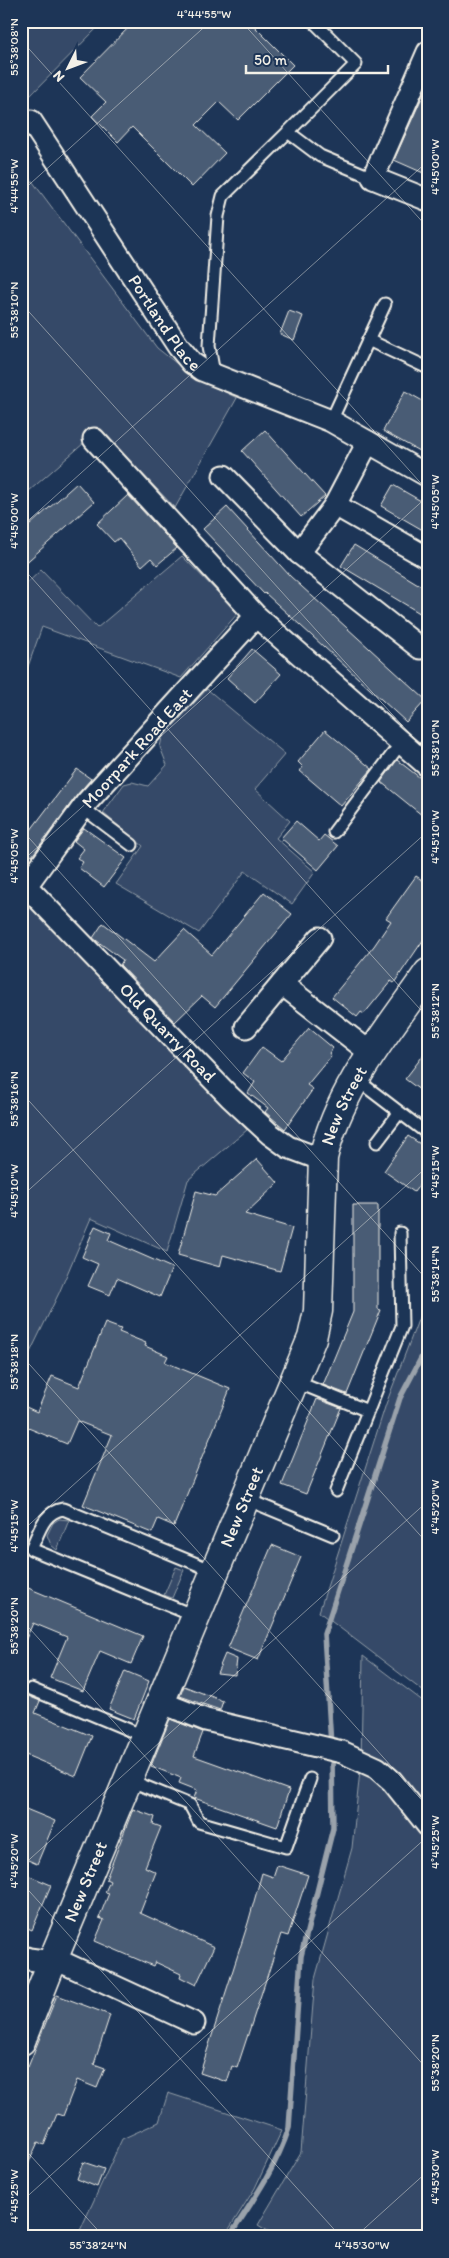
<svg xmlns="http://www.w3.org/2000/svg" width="449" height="2258" font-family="Itim,sans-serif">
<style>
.green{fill:#354a67;stroke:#949ea8}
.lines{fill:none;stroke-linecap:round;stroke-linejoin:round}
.stream{stroke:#9aa2ab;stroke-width:5.5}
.building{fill:#485b74;stroke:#f4f1e8}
.lane-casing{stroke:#f4f1e8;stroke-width:15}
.street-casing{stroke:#f4f1e8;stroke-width:25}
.secondary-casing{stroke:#f4f1e8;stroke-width:31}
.lane{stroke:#1d3557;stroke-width:11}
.street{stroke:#1d3557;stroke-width:21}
.secondary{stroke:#1d3557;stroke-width:28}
.ticks{fill:none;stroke:#f4f1e8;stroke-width:1;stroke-opacity:0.45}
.labels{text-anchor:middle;stroke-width:4;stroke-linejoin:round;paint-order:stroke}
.street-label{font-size:18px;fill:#f4f1e8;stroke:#1d3557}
.neatline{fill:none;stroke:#f4f1e8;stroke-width:2}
.ticks-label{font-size:12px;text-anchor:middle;fill:#f4f1e8}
</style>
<rect width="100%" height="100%" fill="#1d3557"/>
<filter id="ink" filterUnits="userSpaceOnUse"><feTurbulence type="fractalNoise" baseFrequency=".02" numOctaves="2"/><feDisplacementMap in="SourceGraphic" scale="10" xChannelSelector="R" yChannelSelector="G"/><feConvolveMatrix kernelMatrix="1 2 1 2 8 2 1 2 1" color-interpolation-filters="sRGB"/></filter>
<g filter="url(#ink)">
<g class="green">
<polygon points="21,21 104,21 21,105"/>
<polygon points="21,166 157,348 191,375 237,398 175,508 100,429 21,498"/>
<polygon points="182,556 238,613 181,678 42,627 21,686 21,589 41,570 97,628"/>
<polygon points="207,689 285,754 255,789 290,821 276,838 315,872 292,904 245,871 199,933 116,884 143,846 103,813 124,784 132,782 148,786 167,765 160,747 162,738"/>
<polygon points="21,893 247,1130 188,1180 167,1252 91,1218 59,1293 21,1371"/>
<polygon points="428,1294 428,1695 319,1612 386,1404"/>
<polygon points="59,1519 69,1520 57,1550 51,1545 47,1535 53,1523"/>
<polygon points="176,1567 184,1570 172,1598 164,1595"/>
<polygon points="363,1656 428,1705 428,2237 278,2237 258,2225 301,2152 315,1979 352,1848 361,1761"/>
<polygon points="168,2093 282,2130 255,2188 224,2237 77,2237 122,2139 159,2122"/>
</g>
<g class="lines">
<g class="stream">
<polyline points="331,1745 324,1634 400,1398 428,1345"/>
<path d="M229 2237C252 2202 276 2168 289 2128L301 1956 333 1828 332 1754"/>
</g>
</g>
<g class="building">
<polygon points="135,21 249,21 293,65 238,120 219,102 196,125 225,153 192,187 132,127 118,142 92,116 106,102 80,77"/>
<polygon points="428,84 428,175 394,160"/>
<polygon points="289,311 303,316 294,340 280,334"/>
<polygon points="405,391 428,404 428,456 383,431"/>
<polygon points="265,430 325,496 301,517 242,451"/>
<polygon points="77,483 94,502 21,567 21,533"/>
<polygon points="393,485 428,505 428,533 381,506"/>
<polygon points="128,495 177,548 157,565 151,558 142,566 119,538 114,542 97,524"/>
<polygon points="227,507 290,576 426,700 406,722 265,593 264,594 203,529"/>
<polygon points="354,545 428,590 428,618 341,566"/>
<polygon points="252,649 281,674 255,703 227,678"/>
<polygon points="325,730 372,769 341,806 300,771 303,767 298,762"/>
<polygon points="397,760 428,784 428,820 381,782"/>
<polygon points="77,769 91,779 77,795 32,856 21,848 21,843"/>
<polygon points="296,821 319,841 324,835 338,846 318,870 281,838"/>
<polygon points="84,828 126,858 104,887 79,868 83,862 77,858 84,849 74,841"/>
<polygon points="416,876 428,884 428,933 394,983 391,981 364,1014 361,1012 357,1017 332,997 374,946 391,921 386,918"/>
<polygon points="264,892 292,914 215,1007 202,996 175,1022 120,965 123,960 93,938 103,923 154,962 184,930 212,955"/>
<polygon points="309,1028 333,1048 329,1053 331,1056 307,1085 313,1089 285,1129 265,1112 268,1108 248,1093 255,1082 243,1073 262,1047 281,1061"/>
<polygon points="428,1049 428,1096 405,1079"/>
<polygon points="408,1136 428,1149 428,1173 414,1192 384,1171"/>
<polygon points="257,1159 278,1183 245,1214 292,1228 280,1271 223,1255 220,1267 178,1255 196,1191 215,1196"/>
<polygon points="353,1205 378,1205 378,1309 381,1310 347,1394 323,1385 353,1312"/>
<polygon points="95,1226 111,1233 108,1240 172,1268 160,1297 117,1278 110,1295 88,1286 98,1264 82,1257"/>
<polygon points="105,1323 121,1329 119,1332 146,1343 145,1346 168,1356 165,1362 230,1389 174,1526 158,1519 152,1533 83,1505 112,1435 77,1421 67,1444 21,1425 21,1418 26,1407 37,1412 52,1376 79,1387"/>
<polygon points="317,1399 341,1408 306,1494 282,1485"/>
<polygon points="272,1545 301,1557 258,1660 228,1648"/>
<polygon points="21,1585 143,1636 131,1664 100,1651 83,1691 50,1678 67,1637 33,1623 21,1650"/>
<polygon points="225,1654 237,1659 235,1675 217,1673"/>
<polygon points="125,1671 149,1681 134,1719 109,1709"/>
<polygon points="184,1686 223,1701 220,1710 180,1696"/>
<polygon points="21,1693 40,1701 35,1713 92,1736 76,1776 21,1753"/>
<polygon points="170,1719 203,1732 194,1756 289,1790 277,1827 194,1798 197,1790 179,1783 181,1778 151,1766"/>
<polygon points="21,1807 55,1821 37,1864 21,1857"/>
<polygon points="133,1809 155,1817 153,1824 161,1827 145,1867 156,1872 140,1913 214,1947 196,1985 180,1977 181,1974 155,1962 153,1966 95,1941 104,1920 99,1918 109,1893 105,1892 110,1881 106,1879"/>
<polygon points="277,1865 308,1875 288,1936 281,1934 237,2068 232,2066 227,2082 200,2073 248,1923 262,1873 273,1877"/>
<polygon points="25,1874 51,1885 32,1930 21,1925 21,1883"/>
<polygon points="57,1995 110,2015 94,2064 105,2068 97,2088 77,2080 63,2116 57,2114 44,2145 38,2142 21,2180 21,2076 25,2066 28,2067"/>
<polygon points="83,2162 104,2169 97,2187 77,2179"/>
</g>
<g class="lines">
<defs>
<g id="lane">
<polyline points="313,21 356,64 288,132 320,156 373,178"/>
<polyline points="368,340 428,368"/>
<polyline points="214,374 209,346 218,216 223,196 288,132"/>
<polyline points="331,421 385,304"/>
<polyline points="83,808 132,845"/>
<polyline points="334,832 401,743"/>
<polyline points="356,1079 428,1134"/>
<polyline points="377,1142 399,1113"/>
<polyline points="294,1381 368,1411"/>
<polyline points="336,1491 402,1326 400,1233"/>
<polyline points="246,1499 333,1535"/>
<path d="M197 1617 31 1549C39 1533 43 1512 63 1509L216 1572"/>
<polyline points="31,1689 146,1737"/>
<polyline points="129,1780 190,1805 199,1822 286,1847 310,1779"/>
</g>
<g id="street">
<polyline points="428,52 373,178 428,200"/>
<path id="s1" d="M31 121 178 346 192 363 202 370 331 421 428 476"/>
<polyline points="94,439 256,616 428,766"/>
<polyline points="224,476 299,553 420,648"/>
<polyline points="335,505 428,558"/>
<polyline points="299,553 335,505 368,442"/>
<path id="s2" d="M256 616 87 802 26 886 230 1097 270 1134 288 1147 312 1156 323 1158"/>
<polyline points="282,984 372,1054"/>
<polyline points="246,1027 320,938"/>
<polyline points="160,1702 206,1720 342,1752 377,1768 392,1781 428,1826"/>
<polyline points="21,1956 29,1959 66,1964 194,2023"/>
</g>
<g id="secondary">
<path id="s3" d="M21 2041 52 1962 312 1338 318 1311 323 1158C339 1088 388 1031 428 973"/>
</g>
</defs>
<use href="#lane" class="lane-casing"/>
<use href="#street" class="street-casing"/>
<use href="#secondary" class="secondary-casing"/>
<use href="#lane" class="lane"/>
<use href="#street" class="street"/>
<use href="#secondary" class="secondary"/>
</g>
</g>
<path class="ticks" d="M241 21 428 228M21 40 428 491M21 192 211 21M21 303 428 754M21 527 428 161M21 566 428 1018M21 829 428 1281M21 862 428 496M21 1092 428 1544M21 1197 428 831M21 1355 428 1807M21 1532 428 1166M21 1619 428 2070M21 1867 428 1501M21 1882 341 2237M21 2145 104 2237M21 2202 428 1836M355 2237 428 2171"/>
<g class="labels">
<g class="street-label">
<text dy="6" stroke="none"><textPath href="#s1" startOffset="242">Portland Place</textPath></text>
<text transform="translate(137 748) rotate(-48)" y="6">Moorpark Road East</text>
<text dy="6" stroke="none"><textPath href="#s2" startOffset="559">Old Quarry Road</textPath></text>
<text dy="6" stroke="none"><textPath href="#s3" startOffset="998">New Street</textPath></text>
<text dy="6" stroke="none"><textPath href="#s3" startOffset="578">New Street</textPath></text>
<text dy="6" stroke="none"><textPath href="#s3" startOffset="172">New Street</textPath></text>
</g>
</g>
<rect width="449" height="2258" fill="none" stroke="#1d3557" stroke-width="55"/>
<g transform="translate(68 68) rotate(228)" stroke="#1d3557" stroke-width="4" paint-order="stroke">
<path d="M0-4L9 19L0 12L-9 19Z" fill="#f4f1e8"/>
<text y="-8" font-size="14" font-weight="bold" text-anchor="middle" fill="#f4f1e8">N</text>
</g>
<path d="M246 65v8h142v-8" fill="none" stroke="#f4f1e8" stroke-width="2.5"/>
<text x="254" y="65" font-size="15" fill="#f4f1e8" stroke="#1d3557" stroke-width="4" paint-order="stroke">50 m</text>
<rect x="28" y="28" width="394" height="2202" class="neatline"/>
<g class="ticks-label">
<text x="204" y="18">4°44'55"W</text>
<text transform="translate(14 47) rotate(-90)" y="4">55°38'08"N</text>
<text transform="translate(435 167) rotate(-90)" y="4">4°45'00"W</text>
<text transform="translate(14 186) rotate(-90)" y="4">4°44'55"W</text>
<text transform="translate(14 310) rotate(-90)" y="4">55°38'10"N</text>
<text transform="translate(435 502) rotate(-90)" y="4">4°45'05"W</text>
<text transform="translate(14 521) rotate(-90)" y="4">4°45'00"W</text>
<text transform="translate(435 748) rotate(-90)" y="4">55°38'10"N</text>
<text transform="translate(435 837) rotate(-90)" y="4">4°45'10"W</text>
<text transform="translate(14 856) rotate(-90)" y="4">4°45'05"W</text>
<text transform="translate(435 1011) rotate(-90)" y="4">55°38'12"N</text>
<text transform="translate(14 1099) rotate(-90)" y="4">55°38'16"N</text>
<text transform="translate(435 1172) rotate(-90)" y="4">4°45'15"W</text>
<text transform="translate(14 1191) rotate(-90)" y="4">4°45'10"W</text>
<text transform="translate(435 1274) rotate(-90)" y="4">55°38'14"N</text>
<text transform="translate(14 1362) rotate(-90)" y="4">55°38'18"N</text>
<text transform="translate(435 1507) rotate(-90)" y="4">4°45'20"W</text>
<text transform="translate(14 1526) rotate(-90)" y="4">4°45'15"W</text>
<text transform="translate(14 1626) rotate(-90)" y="4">55°38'20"N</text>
<text transform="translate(435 1842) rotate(-90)" y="4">4°45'25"W</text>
<text transform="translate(14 1861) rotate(-90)" y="4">4°45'20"W</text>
<text transform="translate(435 2063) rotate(-90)" y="4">55°38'20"N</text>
<text transform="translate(435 2177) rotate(-90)" y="4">4°45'30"W</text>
<text transform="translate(14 2196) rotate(-90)" y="4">4°45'25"W</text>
<text x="98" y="2249">55°38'24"N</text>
<text x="362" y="2249">4°45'30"W</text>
</g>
</svg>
